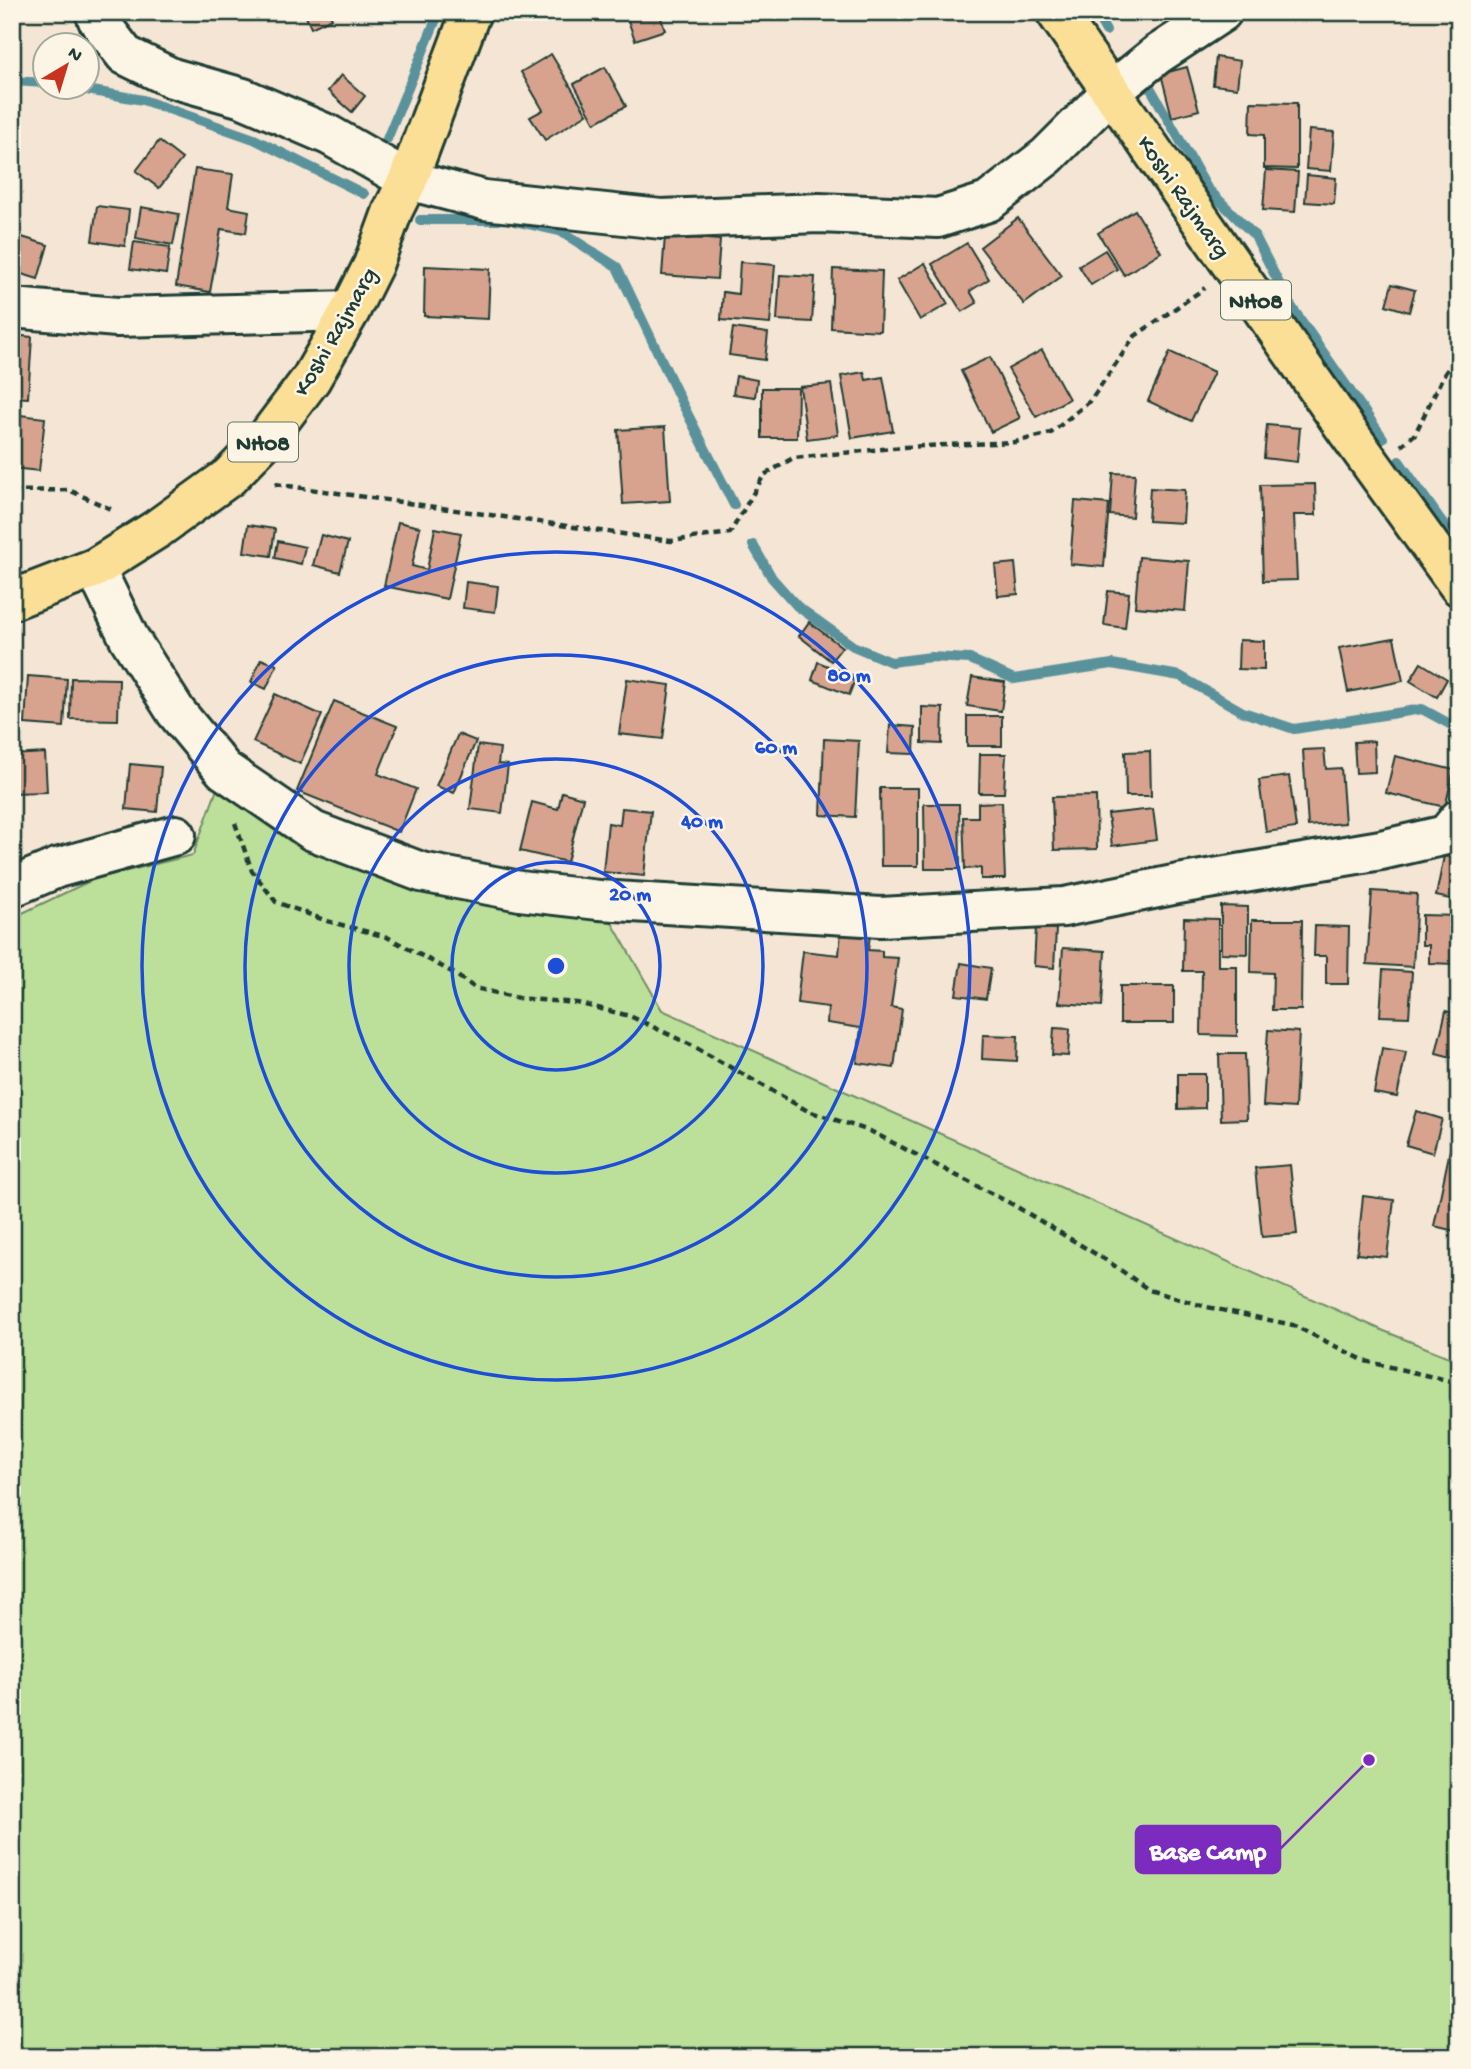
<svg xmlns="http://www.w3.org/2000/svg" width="1471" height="2069" font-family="'Gochi Hand',sans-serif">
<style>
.green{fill:#bcdf9a;stroke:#6e8e67;stroke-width:2}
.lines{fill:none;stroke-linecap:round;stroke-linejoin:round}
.stream{stroke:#5a929c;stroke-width:10}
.building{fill:#d8a38e;stroke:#1f3d34;stroke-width:2}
.minor-casing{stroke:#1f3d34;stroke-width:44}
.major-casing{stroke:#1f3d34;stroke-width:44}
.path{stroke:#1f3d34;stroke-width:4.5;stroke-dasharray:7 5;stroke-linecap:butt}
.minor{stroke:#fcf5e5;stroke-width:38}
.major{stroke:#fbdf96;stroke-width:38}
.ring{fill:none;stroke:#1d4ed8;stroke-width:3.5}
.labels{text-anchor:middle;stroke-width:5;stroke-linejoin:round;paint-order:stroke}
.shield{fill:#fcf5e5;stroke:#617469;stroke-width:2}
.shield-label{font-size:23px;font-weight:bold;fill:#1f3d34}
.street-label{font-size:24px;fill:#1f3d34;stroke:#fcf5e5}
.centre{fill:#1d4ed8;stroke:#fcf5e5;stroke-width:3.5}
.ring-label{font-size:21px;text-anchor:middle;font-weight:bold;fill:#1d4ed8;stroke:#fcf5e5;stroke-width:5;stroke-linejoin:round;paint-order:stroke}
.leader{fill:none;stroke:#7b2cbf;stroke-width:2.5}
.callout-dot{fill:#7b2cbf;stroke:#fcf5e5;stroke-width:2.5}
.callout{fill:#7b2cbf;stroke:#7b2cbf;stroke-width:2.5}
.callout-label{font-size:26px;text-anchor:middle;font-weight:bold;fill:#fff}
</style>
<rect width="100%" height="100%" fill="#f5e5d4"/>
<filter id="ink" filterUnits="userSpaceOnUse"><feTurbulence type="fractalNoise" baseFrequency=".0143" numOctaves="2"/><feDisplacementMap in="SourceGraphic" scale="14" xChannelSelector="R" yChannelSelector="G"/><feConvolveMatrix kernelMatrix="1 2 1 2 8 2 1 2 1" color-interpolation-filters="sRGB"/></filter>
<g filter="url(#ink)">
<polygon class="green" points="224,770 313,831 599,900 662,1010 1384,1331 1459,1361 1459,2057 12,2057 12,918 94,879 193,855"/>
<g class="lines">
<g class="stream">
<polyline points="1095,12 1106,31"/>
<polyline points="12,81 46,83"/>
<polyline points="76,88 143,100 254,139 364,194"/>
<polyline points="1151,89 1207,188 1255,236 1289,303 1383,438"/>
<polyline points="387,139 439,12"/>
<polyline points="420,220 499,220"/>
<polyline points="515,221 560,231 617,267 682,403 734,505"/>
<polyline points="1399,461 1459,546"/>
<polyline points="753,545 772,578 797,606 853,646 891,662 931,657 970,659 1014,679 1112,664 1180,676 1243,712 1294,729 1422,709 1459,729"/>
</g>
</g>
<g class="building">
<polygon points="304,12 329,12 332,18 311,28"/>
<polygon points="625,12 659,12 665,30 635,40"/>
<polygon points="551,54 587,114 545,140 530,117 543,110 521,72"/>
<polygon points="1216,57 1240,61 1237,88 1213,85"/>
<polygon points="605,67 626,106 595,123 574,84"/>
<polygon points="1187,67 1199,110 1172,117 1161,74"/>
<polygon points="341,75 365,96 352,112 328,91"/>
<polygon points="1251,102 1297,103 1297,169 1264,168 1264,135 1250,134"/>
<polygon points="1309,130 1334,132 1331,171 1306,169"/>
<polygon points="159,141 182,159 159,188 136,171"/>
<polygon points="195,169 233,174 228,207 249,211 246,233 221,229 210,292 176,286"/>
<polygon points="1266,170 1298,172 1295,212 1263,210"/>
<polygon points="1307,175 1336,178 1334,204 1305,202"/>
<polygon points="97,206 129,210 125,246 92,241"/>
<polygon points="141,207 179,214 173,245 136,238"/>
<polygon points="1135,210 1161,252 1124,275 1098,233"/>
<polygon points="1018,218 1062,276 1024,304 980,247"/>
<polygon points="12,234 48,245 38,279 12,271"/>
<polygon points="665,236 720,240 717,279 662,275"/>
<polygon points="134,242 170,247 166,274 130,269"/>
<polygon points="967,243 989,279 970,291 977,303 962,312 932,264"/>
<polygon points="1105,250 1117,269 1091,285 1079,266"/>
<polygon points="740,262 775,265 770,324 721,320 723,292 738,294"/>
<polygon points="925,263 948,304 920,320 897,280"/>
<polygon points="425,266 490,269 488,319 424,316"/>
<polygon points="833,269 882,271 880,331 831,328"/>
<polygon points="780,275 815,277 812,322 777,320"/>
<polygon points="1392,284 1415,290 1409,312 1386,305"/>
<polygon points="733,328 768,333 765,360 729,355"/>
<polygon points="12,335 32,337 28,398 12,397"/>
<polygon points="1042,350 1069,399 1036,417 1008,369"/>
<polygon points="1170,352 1214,372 1191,421 1148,401"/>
<polygon points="990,357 1020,418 991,432 961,371"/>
<polygon points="864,372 866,380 883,377 893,431 852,438 841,376"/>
<polygon points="736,376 757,380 755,397 733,394"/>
<polygon points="831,384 838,435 807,439 800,387"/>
<polygon points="762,388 798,388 797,438 762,438"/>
<polygon points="12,414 45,418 39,471 12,468"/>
<polygon points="1267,425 1300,428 1297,462 1264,458"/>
<polygon points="665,427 670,501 623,504 618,430"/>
<polygon points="1113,473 1135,474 1132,517 1110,515"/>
<polygon points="1315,484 1316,515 1294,515 1297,580 1263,581 1260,485"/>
<polygon points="1150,488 1185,490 1183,523 1148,521"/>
<polygon points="1075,501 1109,504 1104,567 1070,564"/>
<polygon points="398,522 420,527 412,566 427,570 435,528 461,533 447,599 384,586"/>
<polygon points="248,525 275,529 271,556 244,552"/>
<polygon points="321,535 348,542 340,572 313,565"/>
<polygon points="278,541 305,547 301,564 275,558"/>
<polygon points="1139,557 1189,561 1185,611 1135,607"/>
<polygon points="1015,563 1018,594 998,596 995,565"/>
<polygon points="466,582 498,586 495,612 463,608"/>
<polygon points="1108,591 1129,593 1125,628 1104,625"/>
<polygon points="809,622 842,647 831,661 799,636"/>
<polygon points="1394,638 1403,681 1348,692 1339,648"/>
<polygon points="1239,640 1264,641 1264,670 1238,669"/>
<polygon points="261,659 277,665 266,689 251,682"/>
<polygon points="818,662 856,677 849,695 812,680"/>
<polygon points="1421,663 1447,679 1437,697 1410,681"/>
<polygon points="28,676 67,679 64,727 25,724"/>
<polygon points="972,677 1005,682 1001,711 967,706"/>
<polygon points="71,678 119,679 118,720 70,719"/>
<polygon points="627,679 670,685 663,739 619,734"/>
<polygon points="275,694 322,715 300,764 253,742"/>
<polygon points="334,701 397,726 378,774 416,789 399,832 297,791"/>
<polygon points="922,707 943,708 942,744 922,743"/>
<rect x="967" y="716" width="35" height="30"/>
<polygon points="890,725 915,727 914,754 888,753"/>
<polygon points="458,734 476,741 454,793 436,786"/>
<polygon points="824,739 859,741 855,817 821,815"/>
<polygon points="1374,741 1375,772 1356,773 1354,742"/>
<polygon points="478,745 500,748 498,764 508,765 502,813 470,809"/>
<polygon points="1324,749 1326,769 1341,768 1345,823 1308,826 1303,750"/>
<polygon points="1150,751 1151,796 1126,796 1125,752"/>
<polygon points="45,753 47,792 12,793 12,755"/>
<polygon points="980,754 1006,754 1004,793 979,793"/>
<polygon points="1395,756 1454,770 1445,807 1386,793"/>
<polygon points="130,764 161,767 157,812 126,809"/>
<polygon points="1289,776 1296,828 1266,832 1259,780"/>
<polygon points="880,788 918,788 918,866 881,866"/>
<polygon points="562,792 583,798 567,862 520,851 532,802 558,809"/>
<polygon points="1096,796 1097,849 1054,850 1052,797"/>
<polygon points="1002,802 1005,879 981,879 981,868 965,869 963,817 978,817 978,803"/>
<polygon points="924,804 959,804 960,869 925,869"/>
<polygon points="622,808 651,811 644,876 603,872 608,823 620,825"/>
<polygon points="1153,809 1157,840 1112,846 1108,814"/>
<polygon points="1444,856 1459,859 1459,901 1436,896"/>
<polygon points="1372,891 1417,894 1413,967 1367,964"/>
<polygon points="1221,906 1248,907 1248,954 1221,953"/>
<polygon points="1422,915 1459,916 1459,957 1454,957 1454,964 1429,963 1429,945 1422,945"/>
<polygon points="1184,918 1218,919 1218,966 1237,966 1237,1036 1201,1035 1202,971 1183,971"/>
<polygon points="1252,920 1302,920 1301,1010 1272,1010 1273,973 1251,972"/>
<polygon points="1315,926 1349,927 1348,984 1326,984 1326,956 1314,956"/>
<polygon points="1036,927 1056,929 1054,968 1034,966"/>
<polygon points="841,931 870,935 868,950 882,951 882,957 898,958 891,1007 902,1009 894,1068 857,1063 861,1028 827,1023 828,1007 797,1003 803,951 839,955"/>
<polygon points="1063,948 1105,951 1102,1006 1059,1003"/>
<polygon points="961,963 991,968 986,999 956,995"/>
<polygon points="1383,970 1412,972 1409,1017 1380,1016"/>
<rect x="1120" y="986" width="54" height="37"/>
<polygon points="1446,1011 1459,1015 1459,1059 1436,1053"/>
<polygon points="1054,1028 1070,1029 1068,1056 1052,1055"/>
<polygon points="1268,1030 1299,1032 1295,1108 1263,1106"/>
<polygon points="983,1035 1018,1036 1017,1061 982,1059"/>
<polygon points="1382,1048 1406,1052 1397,1097 1374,1093"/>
<polygon points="1219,1054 1245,1054 1247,1119 1221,1120"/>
<polygon points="1178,1074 1205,1074 1205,1108 1178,1109"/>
<polygon points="1416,1111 1442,1119 1433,1153 1406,1145"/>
<polygon points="1451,1145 1459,1146 1459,1232 1434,1226"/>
<polygon points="1290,1165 1297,1234 1262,1237 1255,1168"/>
<polygon points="1363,1196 1394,1200 1387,1257 1357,1254"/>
</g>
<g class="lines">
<defs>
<g id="minor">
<polyline points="95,12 98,20 125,55 172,78 243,98 329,135 408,180 484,200 661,219 819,213 938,218 988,202 1047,156 1112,91 1158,54 1222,12"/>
<polyline points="12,308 117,317 350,311"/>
<polyline points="95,568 129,638 176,712 224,770 313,831 421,872 520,891 599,900 881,917 1064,907 1178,884 1381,850 1446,835 1459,819"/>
<polyline points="12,887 57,868 176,835"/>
</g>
<g id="major">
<polyline points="1056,12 1345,428 1459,586"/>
<polyline points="12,600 95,568 157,529 229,477 265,440 311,379 350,311 373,265 393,210 408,180 471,12"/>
</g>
</defs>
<use href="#minor" class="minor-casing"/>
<use href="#major" class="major-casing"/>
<g class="path">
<polyline points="1401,446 1415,434 1443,376 1459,353"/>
<polyline points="275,484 671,541 730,533 764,475 793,458 903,447 1015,442 1051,433 1090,401 1135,336 1205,288"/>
<polyline points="12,491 69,490 115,511"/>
<polyline points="235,823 252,871 276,902 327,921 387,937 450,971 475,988 518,998 577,1003 630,1016 691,1045 808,1111 870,1131 1012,1204 1109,1262 1149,1290 1207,1307 1293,1325 1365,1361 1459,1383"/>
</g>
<use href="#minor" class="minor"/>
<use href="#major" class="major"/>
</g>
</g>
<g class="ring">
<circle cx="556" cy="966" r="104"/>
<circle cx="556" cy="966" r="207"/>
<circle cx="556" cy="966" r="311"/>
<circle cx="556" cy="966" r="414"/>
</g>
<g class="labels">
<g class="shield">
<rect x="1221" y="280.5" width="70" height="39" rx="5"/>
<rect x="228" y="422.5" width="70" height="39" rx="5"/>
</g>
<g class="shield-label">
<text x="1256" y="308">NH08</text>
<text x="263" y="450">NH08</text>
</g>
<g class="street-label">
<text transform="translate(1185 196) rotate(55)" y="8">Koshi Rajmarg</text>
<text transform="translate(334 331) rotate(-60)" y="8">Koshi Rajmarg</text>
</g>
</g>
<circle cx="556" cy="966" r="10" class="centre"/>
<g class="ring-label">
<text x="849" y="681">80 m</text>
<text x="776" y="753">60 m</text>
<text x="702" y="827">40 m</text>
<text x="630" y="900">20 m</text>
</g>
<path class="leader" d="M1369 1760L1280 1849"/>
<circle class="callout-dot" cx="1369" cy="1760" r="7"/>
<rect class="callout" x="1136" y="1826" width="144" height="47" rx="7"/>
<g class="callout-label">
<text x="1208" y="1859">Base Camp</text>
</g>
<rect width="1471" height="2069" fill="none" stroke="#fcf5e5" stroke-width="42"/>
<rect x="21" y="21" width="1429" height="2027" fill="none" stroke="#1f3d34" stroke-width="2.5" filter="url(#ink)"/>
<g transform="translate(66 66) rotate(38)"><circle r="33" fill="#fcf5e5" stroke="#a4ab9e" stroke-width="2"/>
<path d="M0-5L12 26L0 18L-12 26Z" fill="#c8321e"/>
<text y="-10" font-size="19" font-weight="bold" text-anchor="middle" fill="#1f3d34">N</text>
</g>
</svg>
